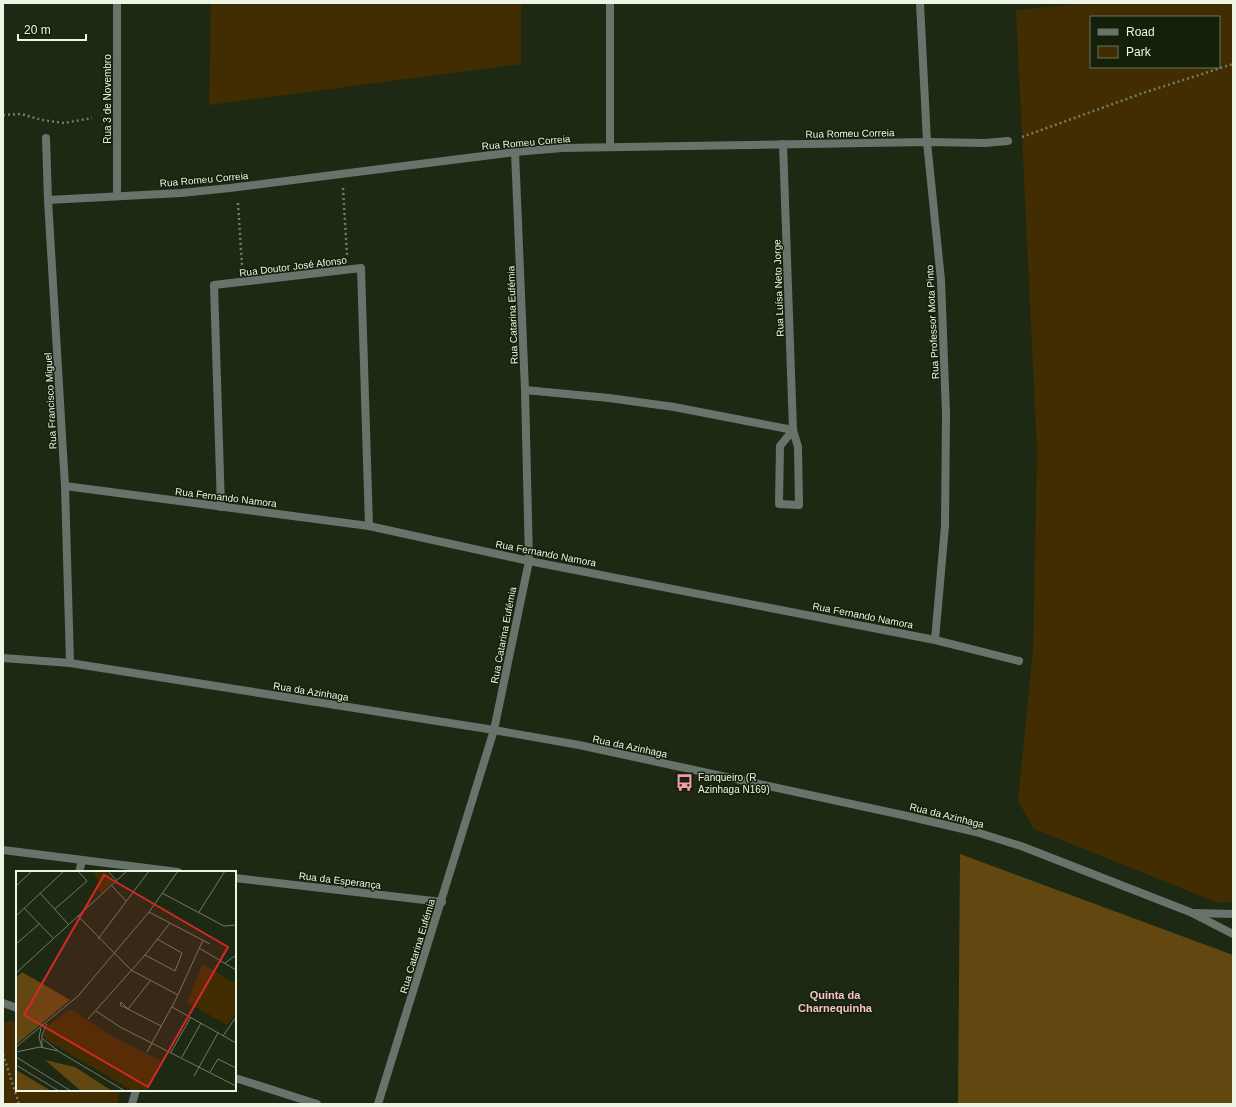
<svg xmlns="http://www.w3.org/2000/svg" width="1236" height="1107" font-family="Helvetica,sans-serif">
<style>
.green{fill:#412d01;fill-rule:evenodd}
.forest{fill:#624710}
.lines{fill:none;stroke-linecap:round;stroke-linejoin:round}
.path{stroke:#727d6a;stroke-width:2.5;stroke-dasharray:2 3;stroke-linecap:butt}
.service{stroke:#67746c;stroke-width:8}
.minor{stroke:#67746c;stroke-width:8}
.tertiary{stroke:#67746c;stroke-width:8}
.labels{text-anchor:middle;stroke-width:3;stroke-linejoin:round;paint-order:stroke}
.street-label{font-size:10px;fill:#ecf5e6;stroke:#142009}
.poi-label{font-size:10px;fill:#ecf5e6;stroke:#142009;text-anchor:start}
.neighbourhood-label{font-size:11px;font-weight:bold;fill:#f5c2cd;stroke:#142009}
.inset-road{fill:none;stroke:#707b67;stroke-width:1}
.view{fill:#d62828;fill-opacity:0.15;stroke:#d62828;stroke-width:2}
.inset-edge{fill:none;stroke:#ecf5e6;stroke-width:2}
</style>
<rect width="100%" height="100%" fill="#1d2913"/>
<g class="green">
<polygon points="211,3 521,3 521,64 209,105"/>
<path d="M1090 3H1233V902L1218 903 1034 829 1018 801 1033 650 1037 450 1016 10ZM1091 17H1219V67H1091Z"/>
<polygon points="9,1020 17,1022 17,1090 120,1090 117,1104 3,1104 3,1024"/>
</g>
<polygon class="forest" points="960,854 1233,955 1233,1104 958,1104"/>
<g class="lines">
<g class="path">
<polyline points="3,115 21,114 42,120 64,123 92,118"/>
<polyline points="1022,137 1143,93 1233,64"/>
<polyline points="343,188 347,255"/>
<polyline points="238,203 242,266"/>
<polyline points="3,1054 19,1104"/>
</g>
<polyline class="service" points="132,1104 136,1090"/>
<g class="minor">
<polyline points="920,3 927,142 941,280 946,414 945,526 935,640"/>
<polyline points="46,138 48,200 65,486 70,663"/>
<polyline points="783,144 793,430 798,447 799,505 779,504 780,446 793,430"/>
<polyline points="610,147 610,3"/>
<polyline points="117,196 117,3"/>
<polyline points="48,200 181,193 230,188 515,152 562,148 927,142 985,143 1008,141"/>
<polyline points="525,390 609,398 674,407 793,430"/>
<polyline points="65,486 369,526 529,561 935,640 1019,661"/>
<polyline points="221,507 214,285 361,268 369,526"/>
<polyline points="3,850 178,872"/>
<polyline points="79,872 82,861"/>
<polyline points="235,878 442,902"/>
<polyline points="3,1003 17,1008"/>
<polyline points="235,1078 317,1104"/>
<polyline points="378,1104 494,730 529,561 525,390 515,152"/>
</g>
<g class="tertiary">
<polyline points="3,658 70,663 494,730 579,745 907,816 976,832 1021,846 1190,912 1233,934"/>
<polyline points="1194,913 1233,914"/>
</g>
</g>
<defs>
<symbol id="bus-bare" viewBox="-9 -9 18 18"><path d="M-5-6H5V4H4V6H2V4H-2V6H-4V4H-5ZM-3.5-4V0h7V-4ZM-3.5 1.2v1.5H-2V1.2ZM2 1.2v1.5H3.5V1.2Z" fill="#f29ab0" stroke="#142009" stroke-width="2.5" paint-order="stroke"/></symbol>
</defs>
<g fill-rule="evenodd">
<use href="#bus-bare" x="672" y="770" width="25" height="25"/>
</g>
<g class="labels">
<g class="street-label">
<text transform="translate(107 99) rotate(-90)" y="4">Rua 3 de Novembro</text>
<text transform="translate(850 133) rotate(-1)" y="4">Rua Romeu Correia</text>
<text transform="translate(526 142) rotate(-5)" y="4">Rua Romeu Correia</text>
<text transform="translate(204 179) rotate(-5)" y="4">Rua Romeu Correia</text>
<text transform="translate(293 266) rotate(-7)" y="4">Rua Doutor José Afonso</text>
<text transform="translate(778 288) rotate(-92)" y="4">Rua Luísa Neto Jorge</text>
<text transform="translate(512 315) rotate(-92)" y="4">Rua Catarina Eufémia</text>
<text transform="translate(932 322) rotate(-93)" y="4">Rua Professor Mota Pinto</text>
<text transform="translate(50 401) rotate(-93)" y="4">Rua Francisco Miguel</text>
<text transform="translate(226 497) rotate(7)" y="4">Rua Fernando Namora</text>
<text transform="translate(546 553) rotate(11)" y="4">Rua Fernando Namora</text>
<text transform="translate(863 615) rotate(11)" y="4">Rua Fernando Namora</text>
<text transform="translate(503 635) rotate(-79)" y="4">Rua Catarina Eufémia</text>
<text transform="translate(311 691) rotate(9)" y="4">Rua da Azinhaga</text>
<text transform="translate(630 746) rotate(12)" y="4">Rua da Azinhaga</text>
<text transform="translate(947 815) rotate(14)" y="4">Rua da Azinhaga</text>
<text transform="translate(340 880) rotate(7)" y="4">Rua da Esperança</text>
<text transform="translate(417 946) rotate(-73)" y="4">Rua Catarina Eufémia</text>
</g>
<g class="poi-label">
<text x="698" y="781">Fanqueiro (R<tspan x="698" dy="12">Azinhaga N169)</tspan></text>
</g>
<g class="neighbourhood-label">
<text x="835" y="999">Quinta da<tspan x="835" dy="13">Charnequinha</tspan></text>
</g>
</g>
<g transform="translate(16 871)">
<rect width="220" height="220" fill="#1d2913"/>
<path d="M76 0H89L97 8V11L86 22 79 16 83 11ZM187 93 220 113V143L211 154 171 131ZM52 139H56L94 164 145 190 132 220H117L29 168 27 164 32 155Z" fill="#412d01"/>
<path d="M6 101 54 129 0 174V107ZM29 189 59 196 96 220H65ZM0 199 32 218 34 220H0Z" fill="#624710"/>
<path class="inset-road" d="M92 0 101 10M0 15 16 0M96 15 110 30M24 22 53 54M146 22 208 55 220 54M8 37 37 67M39 38 71 10 62 0M133 41 194 73M183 41 209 0M0 45 48 0M62 45 115 99 162 124M82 68 133 0M0 73 23 53M183 77 220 99M129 84 159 100 166 82 141 68M209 92 220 84M0 102 111 0M156 136 220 172M112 138 105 131 104 134 145 155M112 138 134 110M80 140 104 156 220 215M72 148 129 84 154 52M25 157 23 166 26 177M207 165 220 146M27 168 41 179M0 176 62 125 133 41 162 0M26 177V164L31 153M0 181 24 176 42 180 109 220M131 181 159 130 187 69M155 181 175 146M0 186 55 220M166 186 185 152M0 194 43 220M194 201 202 188 220 197M178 205 202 162"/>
<path class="view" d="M88 4 212 76 132 216 8 144Z"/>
<rect width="220" height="220" class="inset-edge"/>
</g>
<rect width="1236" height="1107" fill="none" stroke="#ecf5e6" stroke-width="8"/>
<rect x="1090" y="16" width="130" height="52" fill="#142009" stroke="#6a7561"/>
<rect x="1098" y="29" width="20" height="6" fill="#67746c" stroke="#6a7561"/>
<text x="1126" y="36" font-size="12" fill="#ecf5e6">Road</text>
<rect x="1098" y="46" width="20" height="12" fill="#412d01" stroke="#6a7561"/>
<text x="1126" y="56" font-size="12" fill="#ecf5e6">Park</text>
<path d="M18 34v6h68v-6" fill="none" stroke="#ecf5e6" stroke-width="2"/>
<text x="24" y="34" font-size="12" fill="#ecf5e6" stroke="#142009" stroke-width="3" paint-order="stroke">20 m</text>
</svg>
